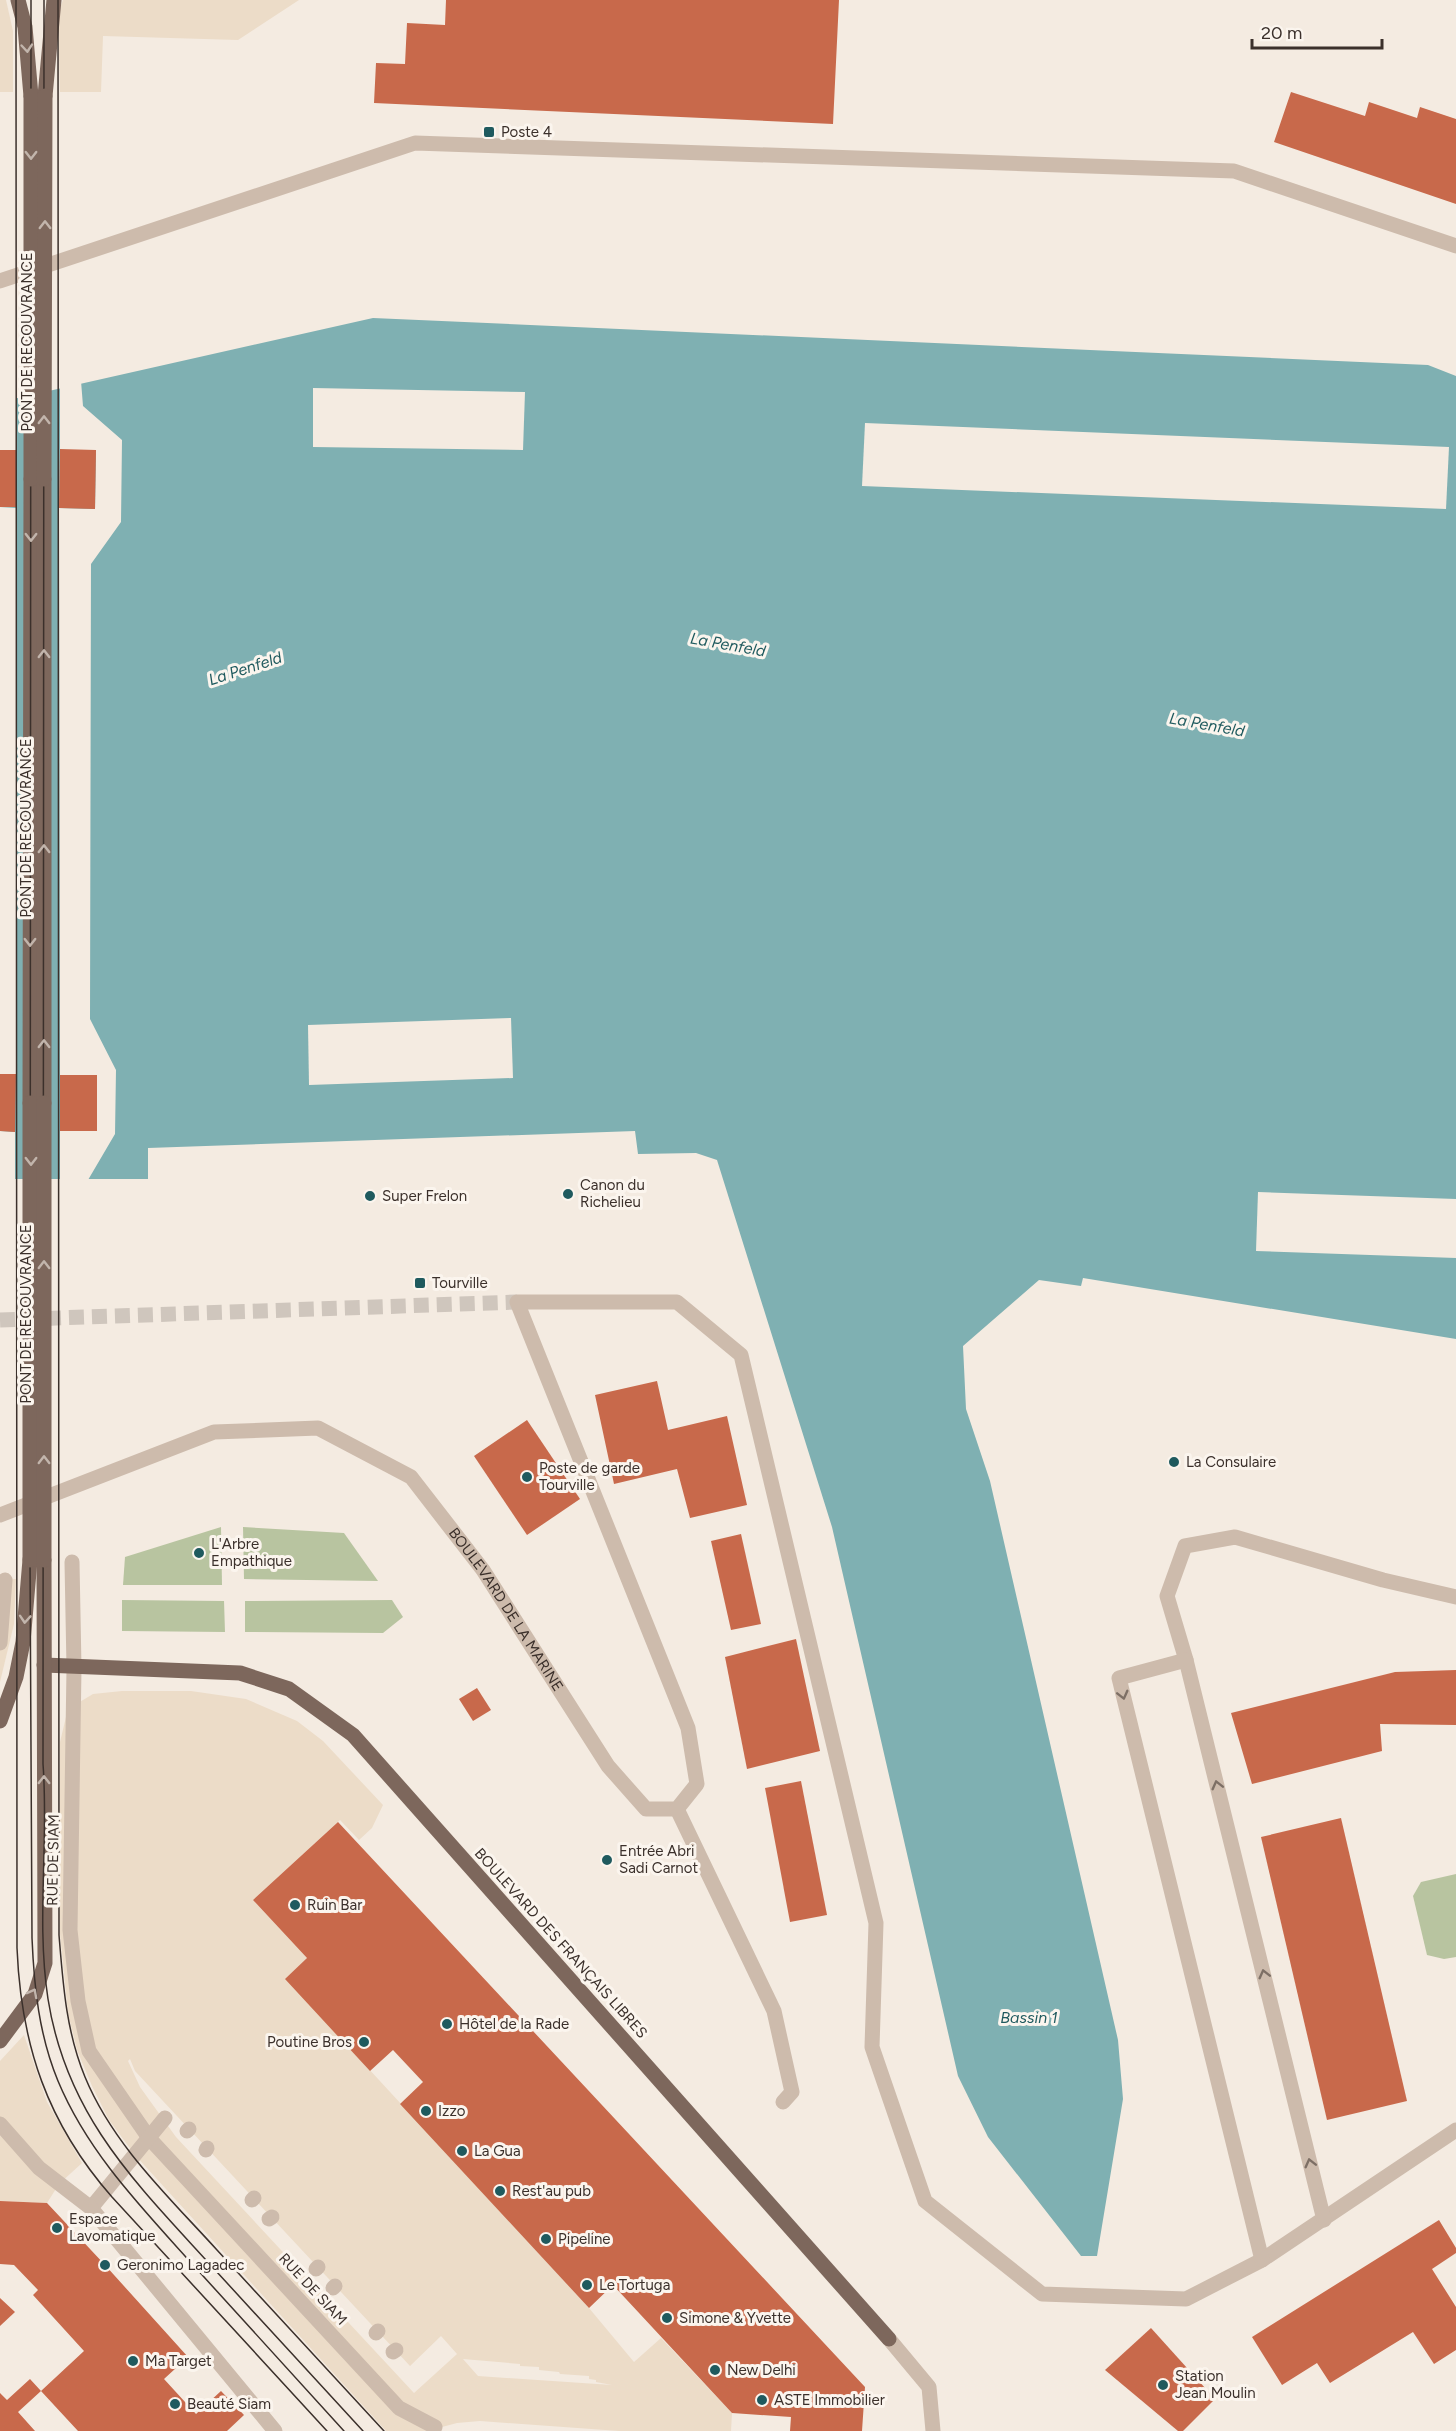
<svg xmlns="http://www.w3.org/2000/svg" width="1456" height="2431" font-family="Figtree,sans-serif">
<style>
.green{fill:#b8c4a0}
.plaza{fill:#ecdcc8;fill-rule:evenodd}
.water{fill:#7fb0b2}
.pier{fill:#f4ebe1}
.building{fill:#c8694b}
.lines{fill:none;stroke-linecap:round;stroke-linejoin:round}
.minor-tunnel{stroke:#cfc6bd;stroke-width:15;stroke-dasharray:15 8;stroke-linecap:butt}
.minor{stroke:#cdbbac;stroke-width:15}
.major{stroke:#7d675c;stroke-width:15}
.tram{stroke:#3b302b;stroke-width:1.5}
.major-bridge{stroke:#7d675c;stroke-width:15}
.oneway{stroke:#c2b5ac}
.oneway2{stroke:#7d6f65}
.poi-dot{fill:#1f5a5e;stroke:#fbf5ee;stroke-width:2}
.labels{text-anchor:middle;stroke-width:6;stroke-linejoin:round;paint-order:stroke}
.poi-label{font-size:15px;fill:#3b302b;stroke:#fbf5ee;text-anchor:start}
.street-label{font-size:15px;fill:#3b302b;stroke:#fbf5ee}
.water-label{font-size:16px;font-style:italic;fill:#1f5a5e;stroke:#fbf5ee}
</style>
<rect width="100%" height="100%" fill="#f4ebe1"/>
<g class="green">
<polygon points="221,1527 222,1585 123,1585 125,1557"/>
<polygon points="243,1527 344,1533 378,1581 244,1579"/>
<polygon points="122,1600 224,1601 225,1632 122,1631"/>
<polygon points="392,1600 403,1617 383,1633 245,1632 245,1601"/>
<polygon points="1456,1874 1456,1957 1444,1959 1427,1955 1413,1896 1421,1882"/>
</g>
<g class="plaza">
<polygon points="0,0 6,0 13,31 13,92 0,92"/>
<polygon points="63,0 299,0 238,40 103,36 101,92 60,92 58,14"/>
<polygon points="16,1579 14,1624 0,1682 0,1580"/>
<path d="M191 1691 246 1699 297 1721 323 1741 383 1805 372 1828 359 1840 340 1820 253 1900 307 1958 286 1979 589 2308 634 2362 661 2338 732 2413 731 2431H619L480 2421 457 2423 427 2431H386L135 2155 109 2120 92 2086 77 2050 68 2013 60 1934V1742L66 1717 78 1703 93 1694 122 1691ZM130 2059 135 2071 410 2366 441 2336 457 2354 414 2393 176 2137 140 2087 128 2061ZM463 2359 520 2364V2366L539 2367V2370L559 2372 560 2374 589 2376V2379L596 2380V2382L612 2385 478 2376Z"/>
<polygon points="24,2035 47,2102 82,2163 59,2184 47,2203 0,2201 0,2061"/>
</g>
<polygon class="water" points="373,318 1428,365 1456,376 1456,1339 1083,1278 1081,1286 1039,1280 963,1346 966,1409 990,1481 1118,2040 1123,2099 1097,2256 1081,2256 988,2137 958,2076 832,1527 717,1160 696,1153 638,1154 635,1131 148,1148 148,1179 0,1179 0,402"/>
<g class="pier">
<polygon points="81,381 83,406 122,440 121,522 91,564 90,1019 116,1070 115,1134 88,1180 60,1181 60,1131 97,1131 97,1075 60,1075 59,508 95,509 96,450 60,450 60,386"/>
<polygon points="313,388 525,392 523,450 313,447"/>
<polygon points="16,397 17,450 0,450 0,399"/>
<polygon points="865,423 1449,447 1446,509 862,486"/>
<polygon points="0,507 16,508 16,1074 0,1074"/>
<polygon points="511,1018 513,1078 309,1085 308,1025"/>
<polygon points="0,1131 15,1132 15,1181 0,1182"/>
<polygon points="1258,1192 1456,1199 1456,1258 1256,1251"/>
</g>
<g class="building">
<polygon points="446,0 839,0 833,124 374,103 376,63 405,64 407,23 445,25"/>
<polygon points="1291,92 1365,116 1369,102 1417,118 1420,107 1456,119 1456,204 1274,142"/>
<polygon points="60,449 96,450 95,509 59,508"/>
<polygon points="0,450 17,450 16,507 0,507"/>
<polygon points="0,1074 16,1074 15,1132 0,1131"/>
<rect x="60" y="1075" width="37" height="56"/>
<polygon points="657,1381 668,1430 727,1416 747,1505 690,1518 677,1469 614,1484 595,1395"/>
<polygon points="527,1420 580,1499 527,1535 474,1456"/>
<polygon points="741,1534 761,1624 731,1630 711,1541"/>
<polygon points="796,1639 820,1751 747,1769 725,1657"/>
<polygon points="1456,1670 1456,1725 1380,1724 1382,1751 1252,1784 1231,1713 1395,1672"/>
<polygon points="477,1688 491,1710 473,1721 459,1699"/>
<polygon points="801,1781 827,1915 790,1922 765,1788"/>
<polygon points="1341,1818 1407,2101 1327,2120 1261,1837"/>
<polygon points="338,1822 865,2387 862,2431 790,2431 791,2417 732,2413 613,2285 589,2308 400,2104 423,2082 393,2050 370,2071 285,1979 307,1958 253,1900"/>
<polygon points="0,2201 47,2203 105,2265 188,2357 164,2379 196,2414 221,2391 244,2415 227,2431 78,2431 41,2391 84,2351 33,2295 38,2290 14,2265 0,2264"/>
<polygon points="1439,2220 1456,2248 1456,2253 1432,2269 1456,2307 1456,2350 1434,2364 1413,2332 1330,2383 1317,2363 1282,2385 1252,2337"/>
<polygon points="0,2298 15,2312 0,2326"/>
<polygon points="1151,2328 1215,2399 1183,2431 1178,2431 1105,2370"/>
<polygon points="30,2379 41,2391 18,2412 35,2431 0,2431 0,2393 7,2400"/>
</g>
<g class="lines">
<polyline class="minor-tunnel" points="0,1320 517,1302"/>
<g class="minor">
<polyline points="0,281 415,143 1234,171 1456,246"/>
<path id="s1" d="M0 1515 214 1432 318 1428 411 1477 483 1570 608 1766 646 1809H677L697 1784 688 1728 517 1302H677L741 1355 876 1923 872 2047 925 2201 1042 2294 1186 2299 1262 2260 1456 2130"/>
<polyline points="72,1562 74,1668 70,1930 78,2001 89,2051 149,2138 399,2408 435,2427"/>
<polyline points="0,1643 5,1580"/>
<polyline points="1186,1660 1167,1596 1185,1546 1235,1537 1383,1580 1456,1597"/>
<polyline points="677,1809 774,2011 792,2092 783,2102"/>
<polyline points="165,2118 91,2208 275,2431"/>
<polyline points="0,2124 39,2168 91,2208"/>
<polyline points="187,2131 189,2129"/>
<polyline points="206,2150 207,2148"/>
<polyline points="252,2200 254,2198"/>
<polyline points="269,2219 272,2217"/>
<polyline points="1262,2260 1119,1678 1186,1660 1324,2220"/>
<polyline points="316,2269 318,2267"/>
<polyline points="333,2288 335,2286"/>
<polyline points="376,2333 378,2331"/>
<polyline points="889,2339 929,2387 933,2431"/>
<polyline points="393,2352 396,2350"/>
</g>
<g class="major">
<polyline points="18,0 25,27 31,96"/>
<polyline points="45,96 54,0"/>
<polyline points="30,1103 31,479"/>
<polyline points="44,1103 44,479"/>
<polyline points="44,1665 240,1673 289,1689 353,1735 889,2339"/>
<polyline points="0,1721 16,1677 23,1642 30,1560"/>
<polyline points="0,2041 35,1994 45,1963 44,1560"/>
</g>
<g class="tram">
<path d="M16 0 17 1948C21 2045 47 2123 112 2197L327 2431"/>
<path d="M31 0 30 1560 32 1938C34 1987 39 2035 58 2081 88 2153 142 2208 194 2266 244 2321 294 2376 344 2431"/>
<path d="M44 0 43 1764C49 1842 36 1921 48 1999 67 2119 139 2186 216 2271 265 2324 314 2378 363 2431"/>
<path d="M58 0 59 1935C63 1984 66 2031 85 2077 113 2145 169 2197 217 2250 273 2310 328 2371 384 2431"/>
</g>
<g class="major-bridge">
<polyline points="31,479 31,96"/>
<polyline points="44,479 45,96"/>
<polyline points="30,1560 30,1103"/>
<polyline points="44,1560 44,1103"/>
</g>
</g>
<defs><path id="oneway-chevron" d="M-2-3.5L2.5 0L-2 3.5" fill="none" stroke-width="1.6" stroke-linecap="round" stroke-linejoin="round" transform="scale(1.5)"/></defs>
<g class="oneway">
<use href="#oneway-chevron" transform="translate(27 48) rotate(85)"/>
<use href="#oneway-chevron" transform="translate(31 155) rotate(90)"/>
<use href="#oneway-chevron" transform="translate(45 225) rotate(-90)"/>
<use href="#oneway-chevron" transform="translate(44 420) rotate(-90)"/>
<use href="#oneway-chevron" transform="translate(31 537) rotate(90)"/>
<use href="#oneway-chevron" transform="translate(44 654) rotate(-90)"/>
<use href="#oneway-chevron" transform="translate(44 849) rotate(-90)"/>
<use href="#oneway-chevron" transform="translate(30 942) rotate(90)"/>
<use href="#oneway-chevron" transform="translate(44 1044) rotate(-90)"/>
<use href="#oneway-chevron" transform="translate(31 1161) rotate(90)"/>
<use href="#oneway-chevron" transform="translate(44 1265) rotate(-90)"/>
<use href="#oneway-chevron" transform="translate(44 1460) rotate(-90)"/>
<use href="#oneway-chevron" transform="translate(25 1619) rotate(94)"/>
<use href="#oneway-chevron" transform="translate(44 1780) rotate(-90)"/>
<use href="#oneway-chevron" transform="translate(33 1993) rotate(-62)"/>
</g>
<g class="oneway2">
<use href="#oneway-chevron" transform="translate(1123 1695) rotate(76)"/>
<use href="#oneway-chevron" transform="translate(1217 1785) rotate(-104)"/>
<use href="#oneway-chevron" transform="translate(1264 1974) rotate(-104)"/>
<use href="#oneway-chevron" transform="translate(1310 2163) rotate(-104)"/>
</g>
<g class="poi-dot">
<rect x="483" y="126" width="12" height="12" rx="3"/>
<circle cx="568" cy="1194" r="6"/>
<circle cx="370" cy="1196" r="6"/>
<rect x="414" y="1277" width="12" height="12" rx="3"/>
<circle cx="1174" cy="1462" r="6"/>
<circle cx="527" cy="1477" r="6"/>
<circle cx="199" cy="1553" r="6"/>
<circle cx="607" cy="1860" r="6"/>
<circle cx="295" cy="1905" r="6"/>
<circle cx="447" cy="2024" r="6"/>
<circle cx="364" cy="2042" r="6"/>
<circle cx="426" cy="2111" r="6"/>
<circle cx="462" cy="2151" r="6"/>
<circle cx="500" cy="2191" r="6"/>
<circle cx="57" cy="2228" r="6"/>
<circle cx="546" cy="2239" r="6"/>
<circle cx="105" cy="2265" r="6"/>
<circle cx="587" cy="2285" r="6"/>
<circle cx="667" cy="2318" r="6"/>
<circle cx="133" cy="2361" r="6"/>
<circle cx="715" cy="2370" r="6"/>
<circle cx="1163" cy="2385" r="6"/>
<circle cx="762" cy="2400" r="6"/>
<circle cx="175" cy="2404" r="6"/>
</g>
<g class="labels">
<g class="poi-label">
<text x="501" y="137">Poste 4</text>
<text x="580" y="1190">Canon du<tspan x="580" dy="17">Richelieu</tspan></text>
<text x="382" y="1201">Super Frelon</text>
<text x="432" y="1288">Tourville</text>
<text x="1186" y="1467">La Consulaire</text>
<text x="539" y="1473">Poste de garde<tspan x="539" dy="17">Tourville</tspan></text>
<text x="211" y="1549">L'Arbre<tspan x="211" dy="17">Empathique</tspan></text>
<text x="619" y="1856">Entrée Abri<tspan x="619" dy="17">Sadi Carnot</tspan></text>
<text x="307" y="1910">Ruin Bar</text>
<text x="459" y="2029">Hôtel de la Rade</text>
<text x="352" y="2047" text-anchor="end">Poutine Bros</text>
<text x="438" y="2116">Izzo</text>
<text x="474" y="2156">La Gua</text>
<text x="512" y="2196">Rest'au pub</text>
<text x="69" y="2224">Espace<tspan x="69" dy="17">Lavomatique</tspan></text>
<text x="558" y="2244">Pipeline</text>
<text x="117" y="2270">Geronimo Lagadec</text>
<text x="599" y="2290">Le Tortuga</text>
<text x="679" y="2323">Simone &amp; Yvette</text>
<text x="145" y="2366">Ma Target</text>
<text x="727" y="2375">New Delhi</text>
<text x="1175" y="2381">Station<tspan x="1175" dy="17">Jean Moulin</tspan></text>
<text x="774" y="2405">ASTE Immobilier</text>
<text x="187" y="2409">Beauté Siam</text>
</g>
<g class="street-label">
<text transform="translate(27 342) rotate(-90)" y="5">PONT DE RECOUVRANCE</text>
<text transform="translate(26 828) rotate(-90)" y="5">PONT DE RECOUVRANCE</text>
<text transform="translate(26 1314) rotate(-90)" y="5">PONT DE RECOUVRANCE</text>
<text dy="5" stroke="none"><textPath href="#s1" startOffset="602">BOULEVARD DE LA MARINE</textPath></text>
<text transform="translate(53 1860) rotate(-89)" y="5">RUE DE SIAM</text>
<text transform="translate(561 1943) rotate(48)" y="5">BOULEVARD DES FRANÇAIS LIBRES</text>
<text transform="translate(313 2289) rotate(47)" y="5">RUE DE SIAM</text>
</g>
<g class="water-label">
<text transform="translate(728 644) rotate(10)" y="6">La Penfeld</text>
<text transform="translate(245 668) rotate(-18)" y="6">La Penfeld</text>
<text transform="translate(1207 724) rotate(10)" y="6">La Penfeld</text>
<text x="1029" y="2023">Bassin 1</text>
</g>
</g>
<path d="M1252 39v9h130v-9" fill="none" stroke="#3b302b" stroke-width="3"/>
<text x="1261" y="39" font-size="18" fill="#3b302b" stroke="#fbf5ee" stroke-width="4.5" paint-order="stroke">20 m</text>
</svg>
